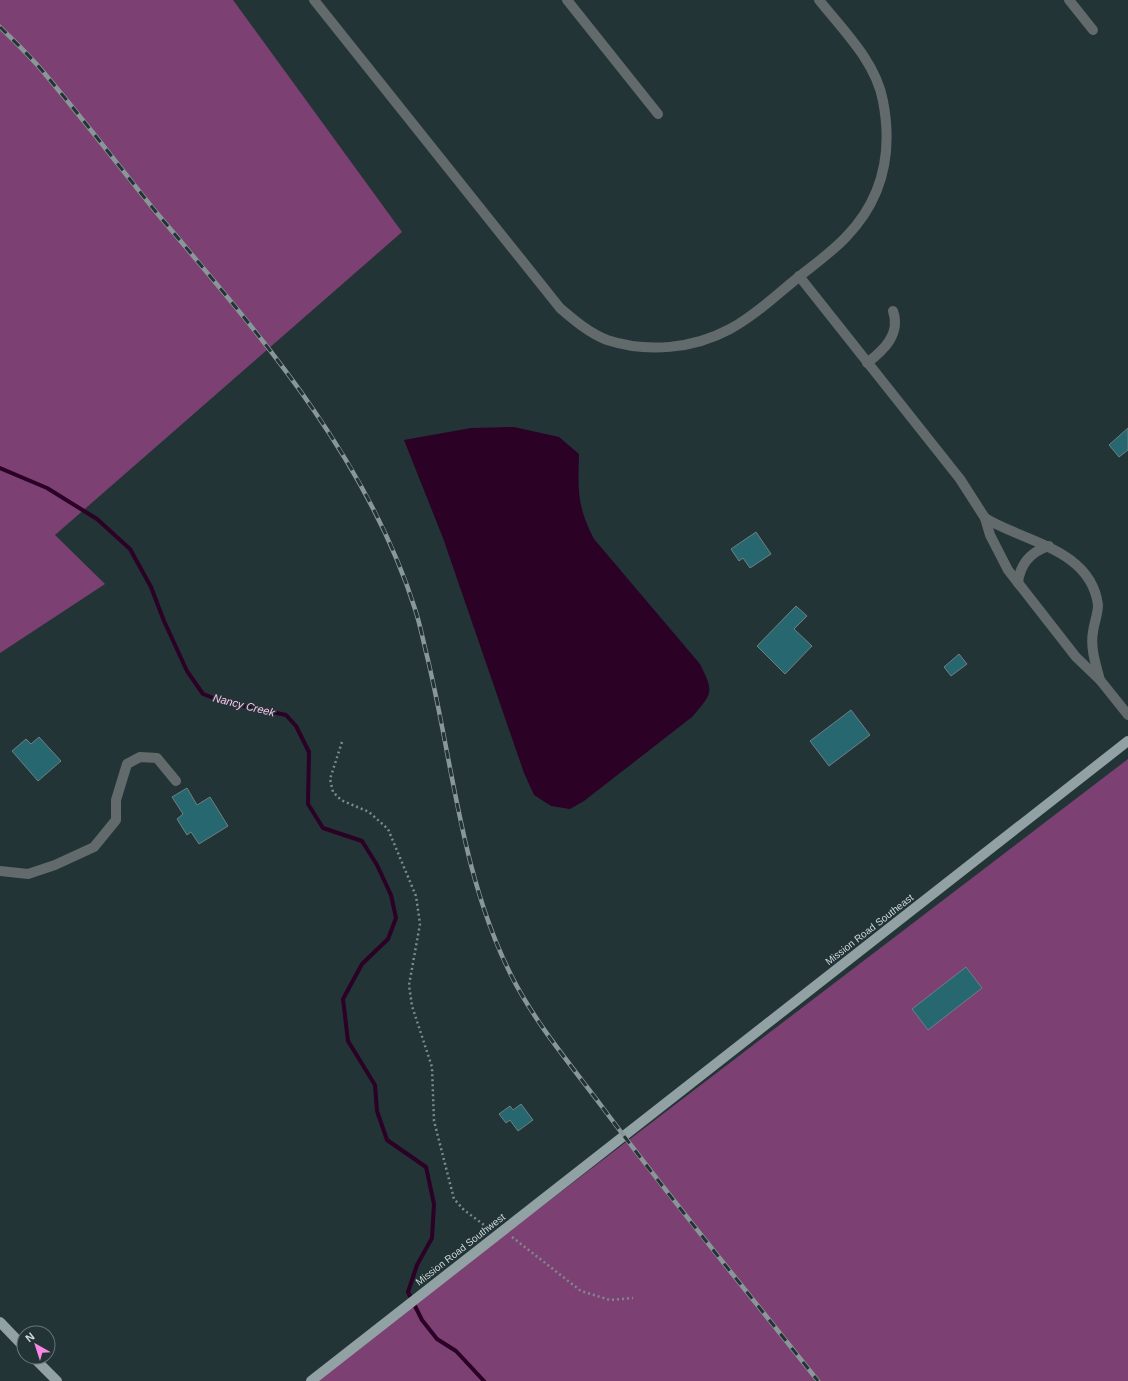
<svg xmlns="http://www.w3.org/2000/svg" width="1128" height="1381" font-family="Helvetica,sans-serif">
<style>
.forest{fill:#7d4073}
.water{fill:#2b0126}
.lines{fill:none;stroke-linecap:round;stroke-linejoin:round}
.stream{stroke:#2b0126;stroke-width:4}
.building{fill:#27676f;stroke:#6e8083}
.path{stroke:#7e8b8d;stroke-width:2.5;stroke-dasharray:2 3;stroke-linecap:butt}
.minor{stroke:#626a6b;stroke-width:10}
.major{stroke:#92a2a4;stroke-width:10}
.rail-casing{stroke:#8a9799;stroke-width:4.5}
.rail{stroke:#233436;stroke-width:3;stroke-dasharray:9;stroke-linecap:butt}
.labels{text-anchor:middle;stroke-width:3;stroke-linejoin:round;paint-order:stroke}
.street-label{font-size:10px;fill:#cfd9db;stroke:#233436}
.water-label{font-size:11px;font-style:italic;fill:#fcc5f0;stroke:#233436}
</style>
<rect width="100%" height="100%" fill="#233436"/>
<g class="forest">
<polygon points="0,0 233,0 402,232 55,535 105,584 0,653"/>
<polygon points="1128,759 1128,1381 313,1381"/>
</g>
<path class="water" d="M514 427 559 437 579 454C578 490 577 506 594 539L700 664C714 692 713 693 692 717L584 801 570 809 551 806 534 795 524 773 443 538 404 440 471 428Z"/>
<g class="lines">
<polyline class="stream" points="0,468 47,488 97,519 130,549 151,587 164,621 187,671 203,694 221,701 286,715 296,726 309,752 308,804 323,828 362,841 377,865 391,895 396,918 388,939 362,964 343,999 348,1041 375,1085 377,1111 387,1140 426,1167 434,1204 432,1238 417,1265 408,1292 422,1320 437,1339 456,1351 484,1381"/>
</g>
<g class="building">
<polygon points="1128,428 1128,450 1119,457 1109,445"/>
<polygon points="756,532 771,554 750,568 743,558 739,561 731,549"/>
<polygon points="796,606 807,616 794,629 812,646 785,674 757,646"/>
<polygon points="959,654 967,664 951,676 944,667"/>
<polygon points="851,710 870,735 829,766 810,741"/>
<polygon points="39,737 61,761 38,781 12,751 26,739 31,744"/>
<polygon points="187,788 197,805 210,797 228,826 199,844 191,832 187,835 177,819 183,814 172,797"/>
<polygon points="966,967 982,988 928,1030 912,1009"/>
<polygon points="521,1104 533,1120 518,1131 510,1120 506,1123 499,1114 510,1106 513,1110"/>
</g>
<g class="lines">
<g class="path">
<polyline points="342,742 330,779 333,792 341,800 369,812 388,829 416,896 420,924 409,985 412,1006 432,1067 434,1121 454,1199 464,1210 488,1228"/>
<polyline points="512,1237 581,1291 610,1300 633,1298"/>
</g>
<g class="minor">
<path d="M314 0 560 308C574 320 589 333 607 340 647 353 693 349 730 329 754 316 774 297 795 280 812 266 831 253 846 237 883 199 893 153 883 101 876 62 843 30 819 0"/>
<polyline points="567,0 658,114"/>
<polyline points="1069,0 1093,30"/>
<polyline points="799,276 960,479 985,518 990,535 1008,570 1076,657 1100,680 1128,715"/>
<path d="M867 363C884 350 901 334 893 311"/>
<path d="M985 518C1024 542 1091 549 1098 605 1098 614 1094 623 1093 632 1090 648 1096 665 1100 680"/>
<path d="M1018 583C1020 564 1030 552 1049 546"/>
<polyline points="0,871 28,874 55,865 94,847 116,820 116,800 127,764 140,757 157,758 176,781"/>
</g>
<g class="major">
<polyline points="0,1322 24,1347"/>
<polyline points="33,1357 57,1381"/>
<polyline points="311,1381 1128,741"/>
</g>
<defs>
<path id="rail" d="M0 27C15 42 31 57 45 74 83 119 119 166 156 212 258 333 366 455 415 609 420 624 423 640 427 656 453 763 461 875 511 975 535 1023 571 1065 603 1108 672 1201 746 1290 818 1381"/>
</defs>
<use href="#rail" class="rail-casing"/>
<use href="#rail" class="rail"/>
</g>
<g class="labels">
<g class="street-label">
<text transform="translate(869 929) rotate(-38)" y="4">Mission Road Southeast</text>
<text transform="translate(460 1249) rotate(-38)" y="4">Mission Road Southwest</text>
</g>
<g class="water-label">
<text transform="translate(244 705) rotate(14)" y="4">Nancy Creek</text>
</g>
</g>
<g transform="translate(36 1345) rotate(321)"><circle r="19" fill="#233436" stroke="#687678"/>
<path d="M0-3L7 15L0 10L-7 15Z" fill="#fa87e6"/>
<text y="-6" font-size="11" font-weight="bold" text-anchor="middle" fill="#cfd9db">N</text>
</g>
</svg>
